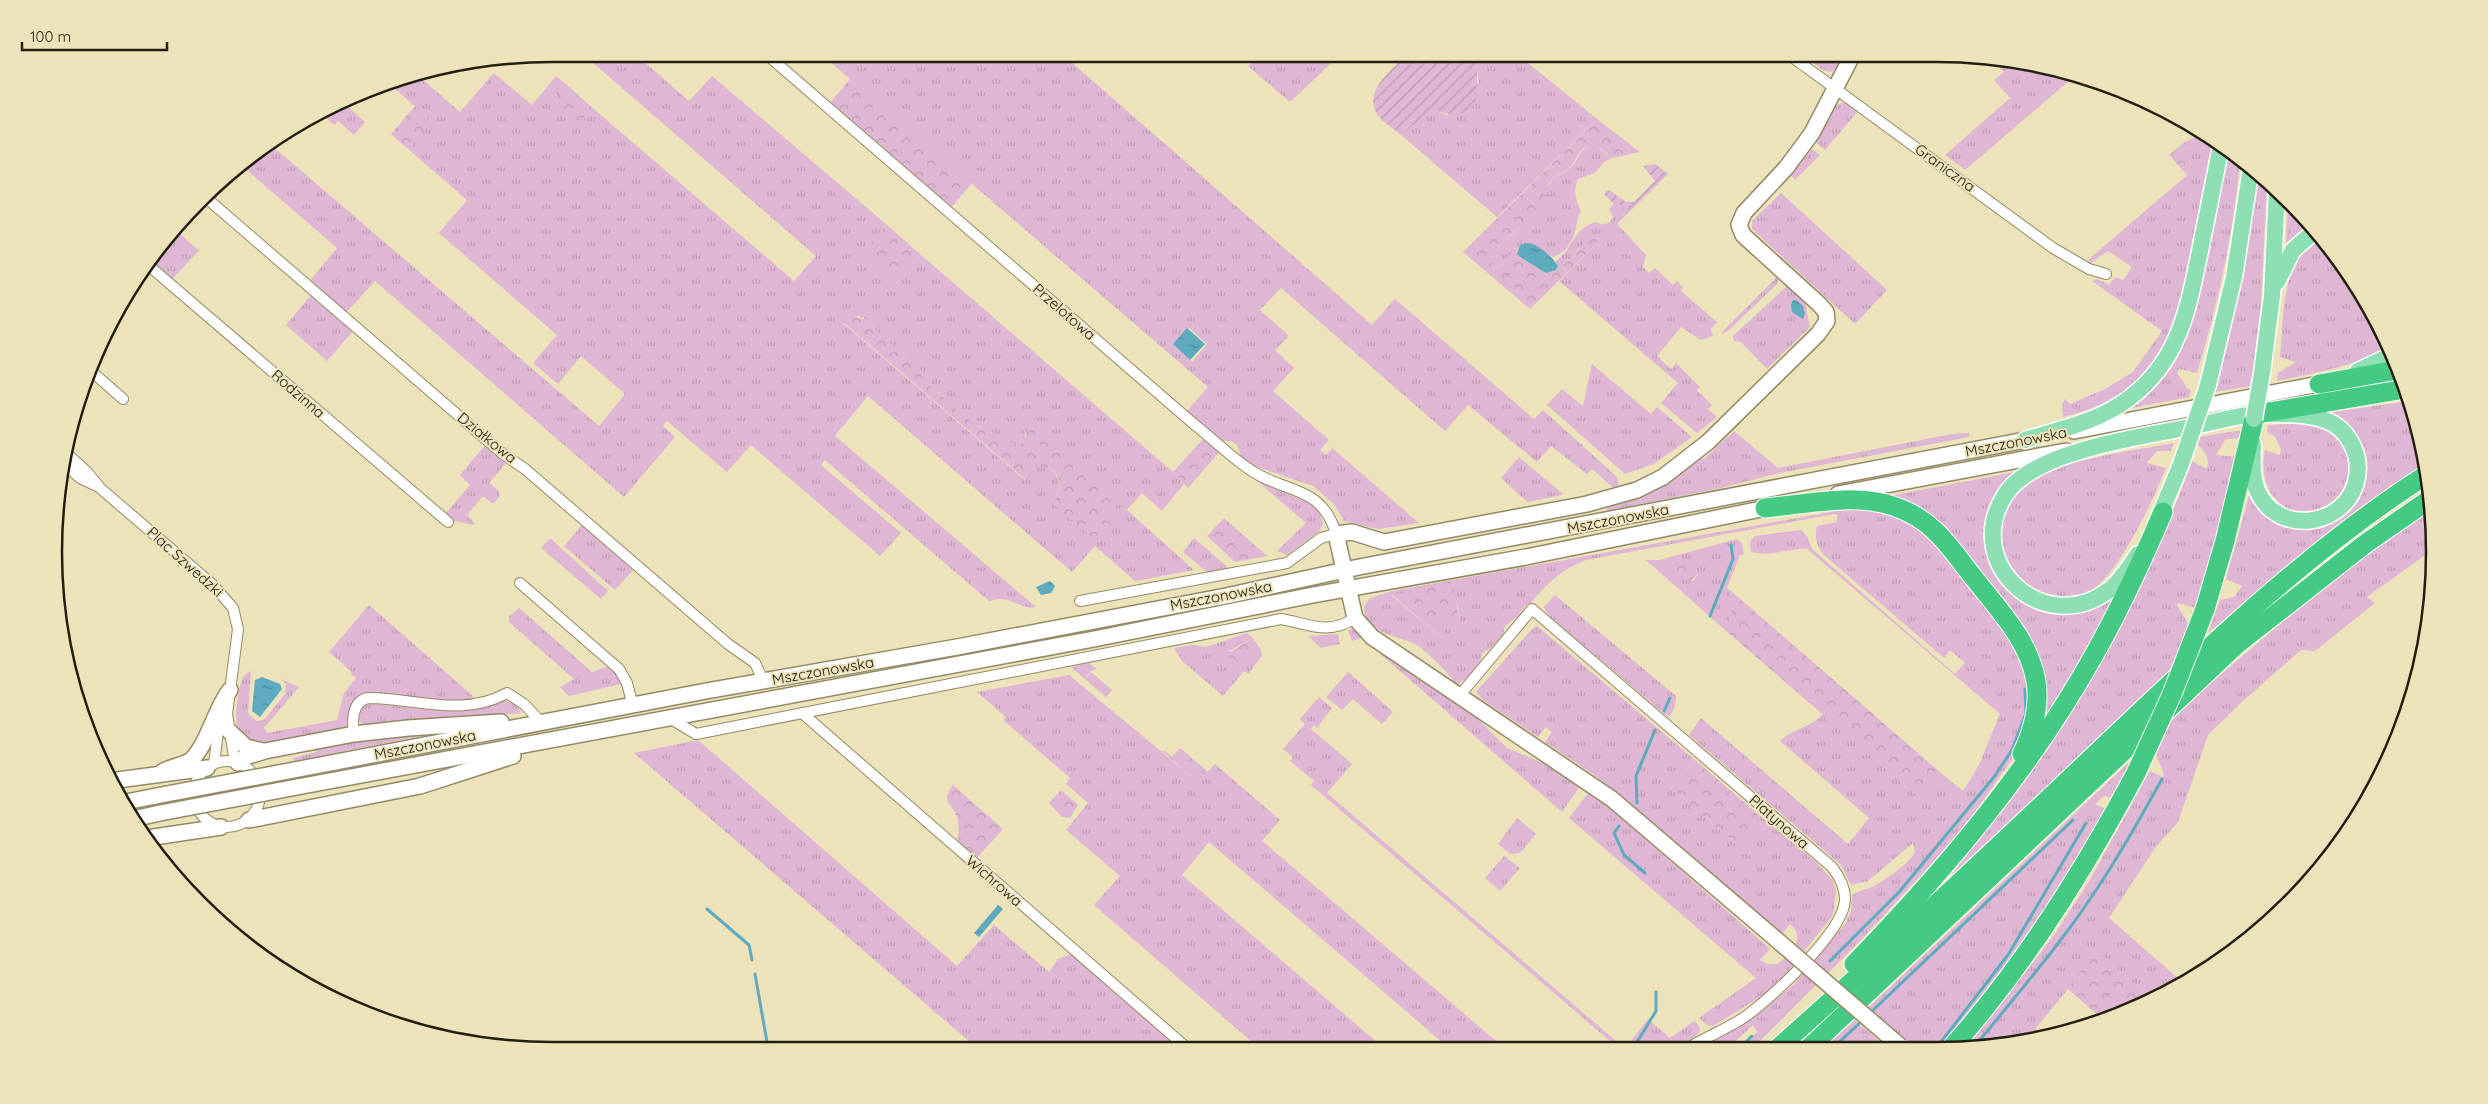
<svg xmlns="http://www.w3.org/2000/svg" width="2488" height="1104" font-family="Quicksand,sans-serif">
<style>
.grass{fill:url(#grass-tufts);fill-rule:evenodd}
.forest{fill:url(#forest-crowns)}
.garden{fill:url(#garden-furrows)}
.water{fill:url(#water-ripples)}
.lines{fill:none;stroke-linecap:round;stroke-linejoin:round}
.stream{stroke:#5eaabe;stroke-width:3}
.street-casing{stroke:#938a65;stroke-width:12}
.secondary-casing{stroke:#938a65;stroke-width:18}
.primary-casing{stroke:#fff;stroke-width:19}
.highway-casing{stroke:#fff;stroke-width:21}
.street{stroke:#fff;stroke-width:10}
.secondary{stroke:#fff;stroke-width:15}
.primary{stroke:#8fdfb5;stroke-width:16}
.highway{stroke:#45ca84;stroke-width:19}
.secondary-bridge-casing{stroke:#938a65;stroke-width:18;stroke-linecap:butt}
.primary-bridge-casing{stroke:#fff;stroke-width:19;stroke-linecap:butt}
.highway-bridge-casing{stroke:#fff;stroke-width:21;stroke-linecap:butt}
.secondary-bridge{stroke:#fff;stroke-width:15}
.primary-bridge{stroke:#8fdfb5;stroke-width:16}
.highway-bridge{stroke:#45ca84;stroke-width:19}
.labels{text-anchor:middle;stroke-width:4;stroke-linejoin:round;paint-order:stroke}
.street-label{font-size:15px;fill:#232011;stroke:#ece3bb}
.rim{fill:none;stroke:#232011;stroke-width:2.5}
</style>
<defs>
<pattern id="grass-tufts" width="24" height="20" patternUnits="userSpaceOnUse" patternTransform="scale(1.25)"><rect width="24" height="20" fill="#dfb6d3"/><path d="M3 7l-1-3M5 7V3M7 7l1-3M15 17l-1-3M17 17v-4M19 17l1-3" fill="none" stroke="#bf9cb4"/></pattern>
<pattern id="forest-crowns" width="20" height="18" patternUnits="userSpaceOnUse" patternTransform="scale(1.25)"><rect width="20" height="18" fill="#dfb6d3"/><path d="M2 6a3 3 0 1 1 6 0M12 15a3 3 0 1 1 6 0" fill="none" stroke="#bf9cb4"/></pattern>
<pattern id="garden-furrows" width="10" height="10" patternUnits="userSpaceOnUse" patternTransform="scale(1.25)"><rect width="10" height="10" fill="#dfb6d3"/><path d="M-1 1l2-2M0 10L10 0M9 11l2-2" fill="none" stroke="#bf9cb4"/></pattern>
<pattern id="water-ripples" width="26" height="14" patternUnits="userSpaceOnUse" patternTransform="scale(1.25)"><rect width="26" height="14" fill="#5eaabe"/><path d="M2 4q2-2 4 0t4 0M15 11q2-2 4 0t4 0" fill="none" stroke="#4d8a99"/></pattern>
</defs>
<rect width="100%" height="100%" fill="#ece3bb"/>
<g class="grass">
<path d="M585 54H635L689 101 712 76 887 225 862 252 897 282 921 255 1173 472 1184 484 1162 511 1142 493 1127 510 1194 570 1135 581 1095 546 1072 572 868 396 835 436 1036 607C1021 611 1010 593 989 601L825 460 821 465 901 533 880 556 751 445 727 472 667 421 663 426 675 437 624 497 375 281 345 314 335 306 334 300 327 295H322L308 283 337 248 241 165 270 144 599 426 625 394 581 356 558 384 533 363 557 335 439 233 467 200 408 149 432 121 387 82 416 74 460 112 494 73 532 105 556 76 567 85 555 100 557 105 582 124 595 110 794 281 816 256 584 55ZM859 316C871 321 873 328 881 337 896 351 922 355 923 380L974 424 1018 446 1025 440V433L1047 435C1052 454 1101 489 1118 503L1105 518 1116 528 1108 529 1093 539 1052 502C1071 483 1048 455 1032 470 1030 473 1028 477 1025 480L843 323Z"/>
<path d="M821 54H1062L1372 325 1395 299 1534 419 1543 410 1617 477 1619 487 1615 489 1592 469 1587 474 1551 446 1537 462 1468 405 1445 431 1281 288 1260 310 1289 336 1275 350 1294 368 1273 391 1329 440 1320 450 1326 455 1332 448 1419 523 1378 529 1344 521 1334 504 1313 486 1246 463 1242 459 1237 445 1231 441H1220L1186 412 1208 387ZM1189 328 1207 344 1192 362 1173 344Z"/>
<polygon points="1261,54 1341,54 1290,102 1248,66"/>
<polygon points="1477,54 1517,54 1597,119 1497,217 1401,135 1432,110 1447,115 1479,83 1475,58"/>
<polygon points="1801,54 1846,54 1836,69 1830,72 1823,70"/>
<polygon points="1992,59 2033,63 2076,75 1965,170 1945,155 2010,98 1994,80 2004,72"/>
<polygon points="343,102 365,122 354,135 338,121 334,125 320,112"/>
<polygon points="1841,103 1846,103 1858,111 1825,150 1816,142 1836,106"/>
<path d="M2203 133 2215 142C2207 179 2199 216 2191 254 2187 274 2185 298 2178 317 2156 372 2121 404 2063 417L2062 405 2065 399 2070 404 2105 389 2133 372 2162 331 2092 281 2097 279 2109 285 2115 277 2123 280 2132 267 2108 251 2091 263 2088 260 2187 175C2193 163 2191 153 2183 143Z"/>
<path d="M1590 145 1596 146 1612 158 1605 161 1595 173 1578 179C1573 191 1576 201 1581 212L1578 216C1576 233 1571 252 1552 257L1538 247 1520 245 1518 249 1514 248C1507 254 1506 262 1498 268L1491 262V258C1500 242 1514 234 1526 222 1539 210 1545 193 1553 178 1560 174 1568 170 1574 164 1580 155 1580 150 1590 145Z"/>
<polygon points="1812,149 1820,155 1795,180 1791,175"/>
<path d="M2226 150 2240 160C2234 232 2218 303 2197 373L2179 369 2177 373 2188 389 2191 390 2189 397 2127 409 2164 375Z"/>
<polygon points="2257,172 2267,181 2261,304 2251,386 2214,392 2243,275"/>
<polygon points="1781,193 1887,290 1855,324 1752,229 1752,221"/>
<polygon points="2288,203 2309,225 2288,244 2286,243"/>
<path d="M1614 204H1619L1629 212 1617 224 1646 255 1643 267 1649 273 1655 268 1673 285 1677 281 1683 288 1681 291 1717 322 1711 329 1713 336 1701 340 1681 327 1657 356 1671 369 1676 363 1700 387 1697 390 1712 405 1708 409 1717 417 1697 433 1661 403 1678 383 1559 281 1603 237 1579 248 1570 261 1558 266 1555 262C1575 247 1572 229 1596 222 1604 226 1609 225 1613 217L1609 209Z"/>
<polygon points="174,228 199,251 171,280 150,262"/>
<path d="M2320 236C2343 261 2377 316 2389 348 2353 366 2316 373 2277 381L2278 373 2296 362 2280 357C2284 315 2280 262 2320 236Z"/>
<polygon points="1777,277 1779,279 1777,284 1728,331 1720,334"/>
<polygon points="1787,286 1805,302 1810,327 1767,369 1741,342 1734,341 1733,336"/>
<polygon points="313,293 316,296 316,301 322,306 325,305 354,330 327,361 286,325"/>
<polygon points="1592,364 1651,414 1657,407 1692,437 1654,464 1625,474 1547,405 1562,389 1583,406"/>
<path d="M2409 401 2417 423 2424 465 2311 546 2208 633 2220 600 2234 597 2242 586 2226 579 2251 489 2316 527C2359 517 2385 469 2354 431 2348 424 2340 420 2332 415L2333 412Z"/>
<path d="M2305 423C2327 428 2344 436 2349 459 2350 464 2352 470 2352 474 2352 488 2332 510 2319 513 2316 514 2311 513 2307 513 2273 512 2259 481 2265 450L2280 455 2281 449 2275 437 2267 432 2268 425Z"/>
<path d="M2243 430 2241 437 2225 440 2216 455 2236 457 2226 505 2195 608 2178 603 2177 605 2187 622 2191 624 2174 667 1948 879C1983 834 2019 790 2051 743 2110 654 2156 560 2192 461L2207 469C2210 458 2205 452 2197 444L2199 437Z"/>
<path d="M1734 431 1778 468 1952 434 1969 433V437L1779 473 1721 488 1606 511 1608 506C1647 493 1669 484 1700 457L1704 459Z"/>
<polygon points="487,443 508,461 489,483 499,491 499,497 493,504 483,496 467,515 475,524 474,525 450,520 445,514 470,485 460,475"/>
<path d="M2174 443 2171 451H2157L2147 463 2166 468C2152 502 2121 570 2092 590 2084 596 2076 597 2067 597 2015 600 1977 534 2014 493 2044 460 2130 452 2174 443Z"/>
<polygon points="1519,457 1562,493 1562,495 1527,502 1501,478"/>
<path d="M2015 472C1935 542 2034 659 2114 596L2076 667 2041 722 2045 699 1961 548 1884 497Z"/>
<polygon points="1256,480 1304,501 1319,510 1323,525 1320,528 1321,530 1287,555 1277,551 1306,523"/>
<path d="M1858 507 1890 511 1928 532 2017 646 2028 681 2029 710 2015 755 1961 832 1862 939 1754 1047H1744L1757 1032 1753 1025 1729 1047H1701L1749 1021 1794 984 1845 924 1851 911 1852 896C1858 890 1866 890 1874 886 1887 878 1906 866 1915 853L1913 843 1868 881 1851 885 1841 865 1689 735 1701 718 1848 844 1869 818 1780 741C1792 729 1812 727 1823 714L1920 798 1941 773 1963 791 1979 765 2000 714 1806 548 1766 554 1751 552C1750 545 1749 541 1755 536L1801 530 1807 536 1812 549 1955 674 1965 663 1950 650 1944 658 1824 555C1817 547 1814 536 1817 526L1837 522V515L1834 514 1586 560C1559 571 1548 583 1529 605L1524 606 1518 616 1505 626 1503 635 1491 648 1482 653C1483 663 1467 680 1458 684L1454 683C1452 676 1425 650 1417 645 1400 635 1364 635 1364 607L1370 598 1392 591 1836 511 1855 510ZM1454 590C1455 602 1463 615 1458 626L1442 612 1434 622 1447 642 1392 596Z"/>
<polygon points="2431,508 2432,550 2367,597 2375,603 2315,651 2301,650 2245,699 2208,735 2178,822 2155,848 2109,918 2181,981 2151,998 2094,949 2068,989 2035,1029 2041,1035 2001,1046 1968,1046 2055,934 2091,878 2150,771 2163,777 2164,774 2156,755 2173,717 2213,681 2335,578"/>
<polygon points="582,525 634,569 615,590 564,546"/>
<polygon points="550,538 608,591 601,599 541,548"/>
<polygon points="1194,538 1225,565 1228,568 1207,572 1183,552"/>
<path d="M1737 539 1742 544 1744 554 1740 555 1727 588 1731 591C1726 608 1737 610 1725 630L1646 560H1659C1668 574 1678 578 1694 580L1698 574C1687 565 1675 564 1663 559Z"/>
<path d="M1555 595 1676 696C1676 704 1674 712 1668 717L1549 616 1544 607Z"/>
<path d="M369 605 474 697 455 702 367 693C345 698 354 714 345 728 321 734 250 759 238 728 234 718 237 707 238 697 240 687 240 676 251 671L248 713 256 721 264 720 285 694 286 684 281 679 299 687 264 728 267 733 337 720 344 693 356 678 351 674 352 672 329 652Z"/>
<polygon points="519,608 592,672 609,666 614,671 621,684 569,696 560,687 574,679 509,622 509,616"/>
<path d="M1537 626 1695 760 1671 788 1741 848 1762 823 1758 819 1760 816 1816 862 1832 880 1836 891 1833 915 1786 974 1767 993 1713 1026 1707 1025 1699 1018 1756 978 1569 818 1589 792 1598 797 1770 949 1760 960 1767 964H1777C1790 955 1807 937 1790 924L1782 934 1593 774 1545 742 1552 732 1546 727 1538 737 1484 701 1476 692 1533 628Z"/>
<polygon points="1352,629 1437,687 1436,690 1478,719 1507,748 1543,763 1580,786 1562,812 1362,638 1352,641 1348,630"/>
<polygon points="1247,633 1253,638 1229,651 1241,667 1261,650 1262,656 1248,674 1244,671 1223,696 1182,661 1174,648 1193,645 1206,647"/>
<polygon points="1338,634 1340,644 1321,648 1308,636"/>
<polygon points="1089,663 1097,669 1090,671 1085,679 1072,668 1072,667"/>
<polygon points="1348,672 1393,712 1382,724 1353,699 1342,710 1326,697"/>
<polygon points="1069,675 1198,782 1215,764 1280,820 1262,841 1503,1047 1449,1048 1209,842 1182,875 1379,1044 1376,1048 1259,1048 1094,905 1120,876 1066,830 1088,803 1066,784 1070,778 1003,720 1006,717 977,692"/>
<polygon points="1319,697 1332,708 1317,728 1314,725 1311,729 1352,764 1327,793 1623,1047 1617,1047 1311,785 1314,781 1290,761 1293,757 1283,749 1305,724 1300,719"/>
<path d="M502 700 517 704 521 713 480 717 419 719 367 726C354 722 357 709 367 703 409 706 462 719 502 700Z"/>
<polygon points="406,731 441,732 295,761 293,758 316,752 315,747"/>
<polygon points="698,740 957,966 994,925 1049,972 1058,959 1074,953 1183,1048 978,1049 634,753"/>
<polygon points="2136,756 2115,798 2104,796 2095,804 2106,809 2103,817 2026,941 1944,1046 1911,1046 1867,1009"/>
<polygon points="1517,818 1536,834 1520,853 1510,854 1498,844"/>
<polygon points="1504,856 1520,868 1500,891 1485,878"/>
<path d="M1648 1019 1670 1038 1694 1021 1699 1025 1700 1030C1687 1054 1649 1047 1626 1047Z"/>
<polygon points="1855,1020 1885,1046 1826,1046"/>
</g>
<g class="forest">
<polygon points="850,79 972,183 950,209 882,149 881,144 872,140 830,103"/>
<polygon points="567,85 595,110 582,124 557,105 555,100"/>
<polygon points="415,106 432,121 408,149 391,134"/>
<path d="M1597 119 1640 152 1612 158C1606 153 1598 144 1589 146 1579 148 1578 158 1572 165 1567 171 1558 173 1553 178 1546 185 1549 196 1544 203 1529 225 1504 235 1491 258V262L1498 268 1503 264 1510 249H1518L1517 254 1520 257 1546 273 1556 270 1558 266 1570 261 1585 241 1597 234 1603 237 1530 309 1463 252Z"/>
<path d="M2183 143C2191 153 2193 163 2187 175L2169 155Z"/>
<polygon points="887,225 921,255 897,282 862,252"/>
<path d="M851 316 867 320 880 336 920 363 923 380 974 424 1018 446 1025 440 1027 428 1032 426 1041 428 1068 461 1118 503 1105 518 1116 528 1103 532 1093 539 1052 503C1066 488 1060 463 1037 467L1026 480 843 322Z"/>
<polygon points="1203,439 1211,442 1221,450 1188,488 1173,472"/>
<polygon points="1224,518 1267,556 1235,562 1207,536"/>
<path d="M1663 559C1676 564 1687 565 1698 574L1690 581C1677 578 1666 572 1659 560Z"/>
<polygon points="1447,583 1454,590 1460,621 1459,626 1453,627 1447,623 1450,619 1442,612 1434,622 1447,634 1447,642 1392,595"/>
<path d="M1731 591 1941 773 1920 798 1725 630C1737 610 1726 608 1731 591Z"/>
<polygon points="1253,638 1261,650 1241,667 1225,655"/>
<polygon points="1091,672 1112,690 1106,697 1085,679"/>
<polygon points="1180,748 1208,772 1198,782 1162,751 1165,751 1172,757"/>
<polygon points="1695,760 1760,816 1758,819 1762,823 1741,848 1671,788"/>
<path d="M953 785 1003 829 975 860 957 844C959 839 959 822 957 817 952 803 940 802 953 785Z"/>
<polygon points="1061,790 1078,805 1070,818 1062,817 1049,803"/>
<polygon points="2094,949 2151,998 2127,1012 2102,1019 2068,989"/>
</g>
<g class="garden">
<path d="M1408 54 1437 56 1462 54 1469 58H1475C1481 96 1480 125 1432 110L1401 135C1394 129 1382 122 1377 114 1363 89 1392 70 1408 54Z"/>
<polygon points="1656,164 1668,174 1629,212 1619,204 1614,204 1604,194 1609,190 1626,202 1634,202 1655,181 1643,166"/>
</g>
<g class="water">
<path d="M1527 243C1538 243 1552 257 1558 266L1556 270 1546 273 1520 257 1517 254 1520 245Z"/>
<polygon points="1793,300 1796,300 1802,305 1805,314 1803,319 1792,312 1791,305"/>
<polygon points="1187,328 1205,344 1190,360 1173,344"/>
<polygon points="1050,581 1055,586 1051,593 1041,595 1036,587"/>
<polygon points="262,677 280,684 282,689 260,717 252,711 255,680"/>
<polygon points="998,905 1003,909 979,937 974,933"/>
</g>
<g class="lines">
<g class="stream">
<polyline points="1710,616 1733,559 1731,545"/>
<polyline points="1664,711 1670,698"/>
<polyline points="1637,803 1636,776 1655,730"/>
<polyline points="1619,826 1614,833 1624,855 1645,873"/>
<polyline points="707,909 749,945 752,960"/>
<polyline points="1830,961 1900,891 1994,777 2012,750 2026,713 2025,689"/>
<polyline points="755,974 767,1042 761,1050"/>
<polyline points="1869,1014 2073,820"/>
<polyline points="1835,1046 1863,1020"/>
<polyline points="1938,1046 2008,955 2086,823"/>
<path d="M1975 1046C2002 1013 2030 980 2056 946 2097 894 2130 837 2162 779"/>
<polyline points="1634,1047 1656,1011 1656,992"/>
<polyline points="1741,1047 1752,1036"/>
</g>
<defs>
<g id="street">
<path d="M766 54 1195 425C1213 439 1230 456 1249 469 1284 494 1322 484 1336 534L1321 538 1287 563 1080 601"/>
<polyline points="1788,54 2053,248 2089,269 2106,274"/>
<polyline points="204,196 503,454 525,469 728,644 755,663 764,682"/>
<polyline points="148,265 448,522"/>
<polyline points="90,370 123,399"/>
<polyline points="64,451 87,472 100,488 212,584 233,608 238,629 227,714 235,762"/>
<polyline points="63,463 80,478 99,487"/>
<polyline points="520,583 619,669 627,683 633,706"/>
<path d="M1460 695 1532 609 1832 867C1839 876 1845 887 1845 899 1845 931 1772 997 1746 1016 1729 1028 1708 1036 1690 1047"/>
<polyline points="802,713 1187,1048"/>
<path d="M671 719 696 734 1281 619C1310 624 1327 636 1355 618"/>
<path d="M354 734C352 721 352 701 368 698 416 698 462 718 507 693L524 704 539 720"/>
<circle cx="227" cy="794" r="33"/>
<polyline points="214,764 218,731 227,714"/>
</g>
<g id="secondary">
<polyline points="2074,431 2319,384"/>
<polyline points="1838,494 2066,451"/>
<polyline points="229,731 246,747 263,751"/>
<polyline points="238,763 245,757 265,751 354,734 408,728 501,722"/>
<polyline points="294,770 706,691 957,647 1226,596 1359,567 2036,438"/>
<path d="M162 772C171 766 183 766 191 760 207 746 215 709 230 690"/>
<polyline points="110,781 207,768"/>
<polyline points="297,787 1094,639 1313,595 1526,557 1776,506"/>
<polyline points="121,803 156,796"/>
<polyline points="133,819 160,813"/>
<polyline points="249,820 420,786 513,756"/>
<polyline points="147,838 221,827"/>
<polyline points="1777,940 1612,799 1372,637 1355,618 1336,534 1352,532 1384,542 1587,504 1637,490 1663,477 1708,442 1818,334 1827,321 1826,312 1819,304 1743,235 1739,225 1744,213 1786,168 1812,133 1853,54"/>
</g>
<g id="primary">
<polyline points="2277,282 2293,250 2315,231"/>
<polyline points="2358,371 2392,355"/>
<polyline points="2262,373 2272,296 2277,190"/>
<polyline points="2208,385 2234,277 2251,168"/>
<path d="M2025 440C2055 431 2091 423 2118 406 2177 369 2187 315 2200 251 2207 216 2214 181 2221 146"/>
<polyline points="2157,522 2181,464"/>
<path d="M2138 554C2130 566 2121 581 2109 590 2045 639 1961 564 2005 495 2033 450 2146 436 2195 426 2216 422 2237 415 2258 414 2275 413 2309 414 2325 420 2348 428 2361 454 2357 477 2349 527 2277 538 2257 490 2251 476 2253 460 2253 444"/>
</g>
<g id="highway">
<polyline points="2319,384 2397,370"/>
<polyline points="2257,414 2405,389"/>
<path d="M1765 508C1806 504 1854 493 1893 506 1908 511 1924 520 1935 531 1950 545 1961 562 1974 578 1998 609 2029 640 2036 681 2040 706 2033 731 2022 754"/>
<polyline points="2205,609 2225,541 2254,419"/>
<path d="M1854 964C1945 870 2030 770 2094 655 2120 609 2142 561 2163 512"/>
<path d="M1953 1046C2026 963 2084 870 2136 773"/>
<path d="M1779 1047C1891 948 1999 846 2107 743 2208 648 2309 550 2426 475"/>
<polyline points="1810,1047 2236,645 2365,544 2430,499"/>
</g>
</defs>
<use href="#street" class="street-casing"/>
<use href="#secondary" class="secondary-casing"/>
<use href="#primary" class="primary-casing"/>
<use href="#highway" class="highway-casing"/>
<use href="#street" class="street"/>
<use href="#secondary" class="secondary"/>
<use href="#primary" class="primary"/>
<use href="#highway" class="highway"/>
<defs>
<g id="secondary-bridge">
<polyline points="156,796 294,770"/>
<polyline points="160,813 297,787"/>
<polyline points="1777,940 1900,1046"/>
</g>
<g id="primary-bridge">
<polyline points="2254,419 2262,373"/>
<polyline points="2181,464 2208,385"/>
</g>
<polyline id="highway-bridge" points="2136,773 2172,694 2205,609"/>
</defs>
<use href="#secondary-bridge" class="secondary-bridge-casing"/>
<use href="#primary-bridge" class="primary-bridge-casing"/>
<use href="#highway-bridge" class="highway-bridge-casing"/>
<use href="#secondary-bridge" class="secondary-bridge"/>
<use href="#primary-bridge" class="primary-bridge"/>
<use href="#highway-bridge" class="highway-bridge"/>
</g>
<g class="labels">
<g class="street-label">
<text transform="translate(1945 168) rotate(36)" y="5">Graniczna</text>
<text transform="translate(1064 312) rotate(41)" y="5">Przelotowa</text>
<text transform="translate(298 394) rotate(41)" y="5">Rodzinna</text>
<text transform="translate(487 438) rotate(39)" y="5">Działkowa</text>
<text transform="translate(2016 442) rotate(-11)" y="5">Mszczonowska</text>
<text transform="translate(1618 519) rotate(-11)" y="5">Mszczonowska</text>
<text transform="translate(185 562) rotate(42)" y="5">Plac Szwedzki</text>
<text transform="translate(1221 596) rotate(-11)" y="5">Mszczonowska</text>
<text transform="translate(823 671) rotate(-10)" y="5">Mszczonowska</text>
<text transform="translate(425 745) rotate(-11)" y="5">Mszczonowska</text>
<text transform="translate(1779 822) rotate(41)" y="5">Platynowa</text>
<text transform="translate(994 881) rotate(41)" y="5">Wichrowa</text>
</g>
</g>
<path d="M0 0H2488V1104H0ZM552 62H1936A490 490 0 0 1 2426 552V552A490 490 0 0 1 1936 1042H552A490 490 0 0 1 62 552V552A490 490 0 0 1 552 62Z" fill="#ece3bb" fill-rule="evenodd"/>
<path class="rim" d="M552 62H1936A490 490 0 0 1 2426 552V552A490 490 0 0 1 1936 1042H552A490 490 0 0 1 62 552V552A490 490 0 0 1 552 62Z"/>
<path d="M22 42v8h145v-8" fill="none" stroke="#232011" stroke-width="2.5"/>
<text x="30" y="42" font-size="15" fill="#232011" stroke="#ece3bb" stroke-width="4" paint-order="stroke">100 m</text>
</svg>
